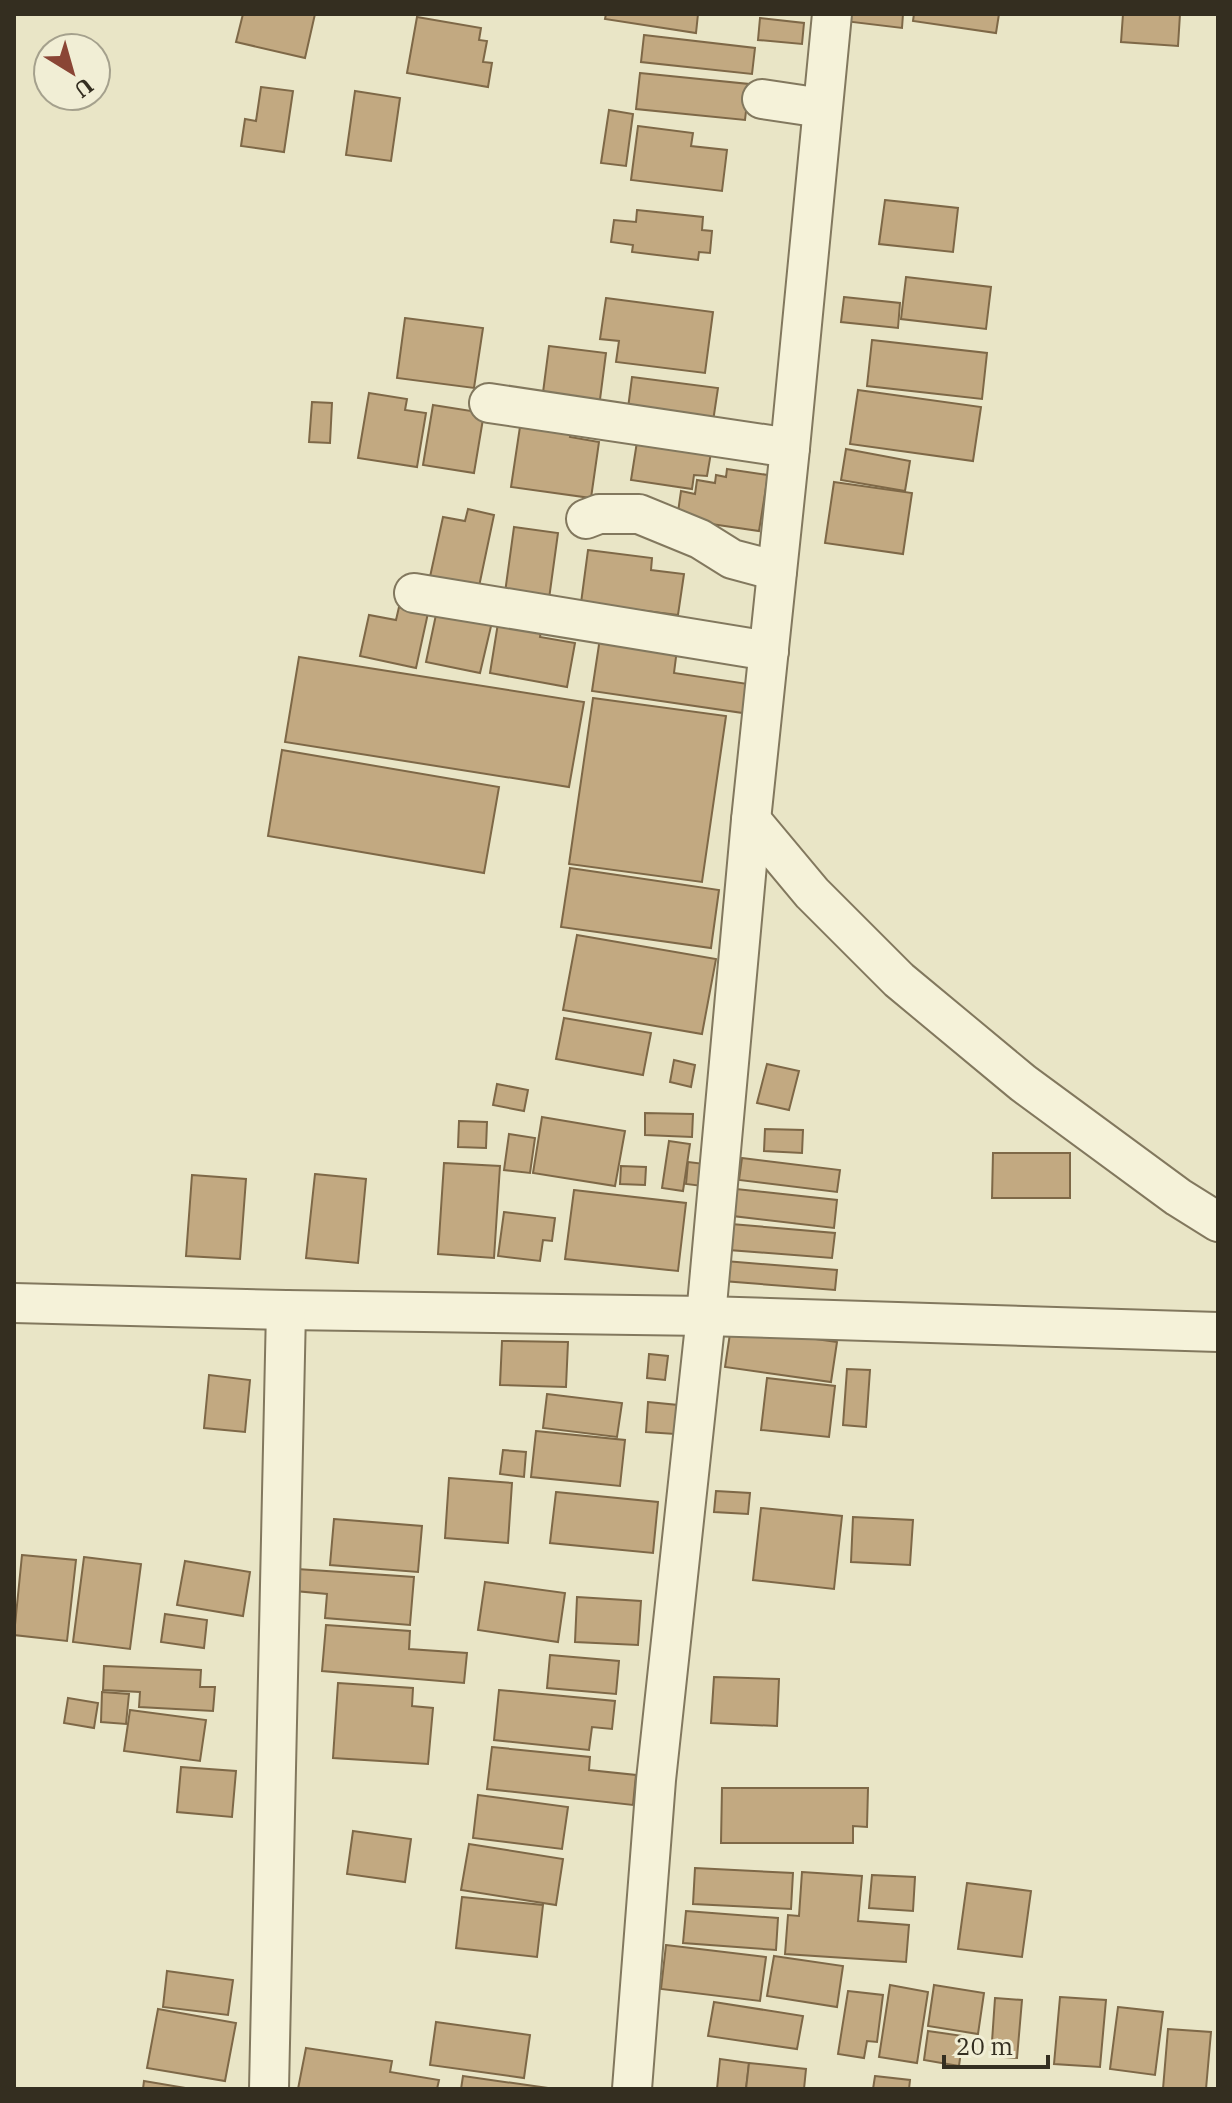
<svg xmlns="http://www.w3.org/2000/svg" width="1232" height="2103" font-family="'IBM Plex Serif',serif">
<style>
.building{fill:#c2a981;stroke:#7e6847;stroke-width:2}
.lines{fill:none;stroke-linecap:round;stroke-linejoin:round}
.street-casing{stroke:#82785e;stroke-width:42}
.street{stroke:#f5f2d9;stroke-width:38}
</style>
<rect width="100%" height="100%" fill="#e9e5c6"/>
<g class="building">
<polygon points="243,14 315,14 305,58 236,42"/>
<polygon points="606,14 698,14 696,33 605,19"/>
<polygon points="845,14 903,14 902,28 844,21"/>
<polygon points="914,14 999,14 996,33 913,21"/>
<polygon points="1123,14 1180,14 1178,46 1121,42"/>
<polygon points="417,17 481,28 479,40 487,41 483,62 492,63 488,87 407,73"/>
<polygon points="760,18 804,23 802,44 758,40"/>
<polygon points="644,35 755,48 752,74 641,62"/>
<polygon points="640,73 749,84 745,120 636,109"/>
<polygon points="261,87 293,91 284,152 241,146 245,119 256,121"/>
<polygon points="355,91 400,98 391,161 346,155"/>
<polygon points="609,110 633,114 626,166 601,163"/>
<polygon points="638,126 693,133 691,146 727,150 722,191 631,180"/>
<polygon points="885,200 958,208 953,252 879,244"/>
<polygon points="637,210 703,217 702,230 712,231 710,253 699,252 698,260 632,252 633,245 611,242 614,220 636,222"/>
<polygon points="906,277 991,287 986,329 901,319"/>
<polygon points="844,297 900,303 898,328 841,322"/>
<polygon points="606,298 713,312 705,373 616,362 619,341 600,339"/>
<polygon points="405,318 483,328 474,388 397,378"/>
<polygon points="872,340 987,353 982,399 867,386"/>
<polygon points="549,346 606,353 598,415 541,408"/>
<polygon points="632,377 718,388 712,428 627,416"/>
<polygon points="858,390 981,407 973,461 850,444"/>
<polygon points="369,393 407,399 405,410 426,413 417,467 358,458"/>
<polygon points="312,402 332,403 330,443 309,442"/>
<polygon points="433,405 484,413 474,473 423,465"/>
<polygon points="521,420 572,427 570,437 599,442 591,498 511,487"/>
<polygon points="639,429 713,441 707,476 694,475 692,489 631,480"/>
<polygon points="846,449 910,461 905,491 841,480"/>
<polygon points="727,469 768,475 759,531 677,519 681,491 695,494 697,480 715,483 716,475 726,477"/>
<polygon points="834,482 912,493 903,554 825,543"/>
<polygon points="468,509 494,515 477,596 428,586 443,517 465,521"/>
<polygon points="514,527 558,533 548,606 504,600"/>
<polygon points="588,550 652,558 651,570 684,574 678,615 581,603"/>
<polygon points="399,607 428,613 416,668 360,656 369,615 396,620"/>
<polygon points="437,610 492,622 480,673 426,662"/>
<polygon points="499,617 542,625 540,637 575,643 567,687 490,673"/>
<polygon points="600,638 677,649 674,673 748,684 743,713 592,691"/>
<polygon points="299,657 584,702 569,787 285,742"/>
<polygon points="593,698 726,716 702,882 569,864"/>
<polygon points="282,750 499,787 484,873 268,836"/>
<polygon points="570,868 719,890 711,948 561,927"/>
<polygon points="577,935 716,959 702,1034 563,1010"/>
<polygon points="564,1018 651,1033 643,1075 556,1059"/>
<polygon points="674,1060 695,1065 691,1087 670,1082"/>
<polygon points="767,1064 799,1071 789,1110 757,1103"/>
<polygon points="497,1084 528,1090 524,1111 493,1105"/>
<polygon points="645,1113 693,1114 692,1137 645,1135"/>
<polygon points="542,1117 625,1131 615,1186 533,1173"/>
<polygon points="459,1121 487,1122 486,1148 458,1147"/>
<polygon points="765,1129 803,1130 802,1153 764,1151"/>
<polygon points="509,1134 535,1138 530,1173 504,1170"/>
<polygon points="669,1141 690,1144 683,1191 662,1188"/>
<polygon points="993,1153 1070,1153 1070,1198 992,1198"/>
<polygon points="742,1158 840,1170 837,1192 739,1180"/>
<polygon points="688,1162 705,1164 702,1186 686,1184"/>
<polygon points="444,1163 500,1166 494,1258 438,1254"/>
<polygon points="621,1166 646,1167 645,1185 620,1184"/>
<polygon points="315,1174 366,1179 358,1263 306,1258"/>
<polygon points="192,1175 246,1179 240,1259 186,1256"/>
<polygon points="736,1189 837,1200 834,1228 733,1216"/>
<polygon points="574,1190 686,1203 678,1271 565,1259"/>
<polygon points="504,1212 555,1218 552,1241 543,1240 540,1261 498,1256"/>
<polygon points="731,1224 835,1233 832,1258 729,1250"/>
<polygon points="725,1261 837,1270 835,1290 723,1281"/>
<polygon points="731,1327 837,1342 831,1382 725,1367"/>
<polygon points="502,1341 568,1342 566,1387 500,1385"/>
<polygon points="649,1354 668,1356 665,1380 647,1378"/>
<polygon points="847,1369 870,1370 866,1427 843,1425"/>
<polygon points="209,1375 250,1380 245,1432 204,1428"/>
<polygon points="767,1378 835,1386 829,1437 761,1430"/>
<polygon points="547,1394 622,1403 617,1437 543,1428"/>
<polygon points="648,1402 678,1405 675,1434 646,1432"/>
<polygon points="536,1431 625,1440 620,1486 531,1477"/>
<polygon points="503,1450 526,1452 524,1477 500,1474"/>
<polygon points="449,1478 512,1483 508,1543 445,1538"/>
<polygon points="716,1491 750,1493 748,1514 714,1512"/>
<polygon points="556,1492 658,1502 653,1553 550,1543"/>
<polygon points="761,1508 842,1516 834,1589 753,1580"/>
<polygon points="853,1517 913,1520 910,1565 851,1562"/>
<polygon points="334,1519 422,1526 418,1572 330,1565"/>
<polygon points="22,1555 76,1560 67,1641 14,1635"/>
<polygon points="84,1557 141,1564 130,1649 73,1642"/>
<polygon points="185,1561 250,1572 243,1616 177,1605"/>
<polygon points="297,1569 414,1577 410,1625 325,1618 327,1594 295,1591"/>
<polygon points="485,1582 565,1593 558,1642 478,1630"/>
<polygon points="577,1597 641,1601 638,1645 575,1642"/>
<polygon points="165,1614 207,1620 204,1648 161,1642"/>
<polygon points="326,1625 410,1631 409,1649 467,1653 464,1683 322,1671"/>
<polygon points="550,1655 619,1661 616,1694 547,1688"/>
<polygon points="104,1666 201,1670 200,1687 215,1687 213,1711 139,1707 140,1692 103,1690"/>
<polygon points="714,1677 779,1679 777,1726 711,1723"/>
<polygon points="338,1683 413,1688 412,1706 433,1708 428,1764 333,1758"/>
<polygon points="499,1690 615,1701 612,1729 592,1727 589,1750 494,1740"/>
<polygon points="102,1692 129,1694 126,1724 101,1722"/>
<polygon points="68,1698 98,1703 94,1728 64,1723"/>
<polygon points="130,1710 206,1720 200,1761 124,1751"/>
<polygon points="492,1747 590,1757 589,1770 636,1775 633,1805 487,1789"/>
<polygon points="181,1767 236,1771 232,1817 177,1812"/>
<polygon points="722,1788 868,1788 867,1827 853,1826 853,1843 721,1843"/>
<polygon points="478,1795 568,1807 562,1849 473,1838"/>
<polygon points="353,1831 411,1839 405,1882 347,1874"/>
<polygon points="469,1844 563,1859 556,1905 461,1890"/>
<polygon points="695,1868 793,1873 791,1909 693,1904"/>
<polygon points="802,1872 862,1876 858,1921 909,1925 906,1962 785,1954 788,1915 799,1916"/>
<polygon points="872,1875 915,1877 913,1911 869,1908"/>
<polygon points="967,1883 1031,1891 1022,1957 958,1949"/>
<polygon points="462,1897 543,1905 537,1957 456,1948"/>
<polygon points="686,1911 778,1918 776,1950 683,1943"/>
<polygon points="666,1945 766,1957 760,2001 661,1989"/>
<polygon points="774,1956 843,1966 837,2007 767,1996"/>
<polygon points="167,1971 233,1980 228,2015 163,2007"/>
<polygon points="890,1985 928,1992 917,2063 879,2057"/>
<polygon points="934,1985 984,1993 978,2034 928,2026"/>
<polygon points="848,1991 883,1995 877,2042 867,2041 864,2058 838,2054"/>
<polygon points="1060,1997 1106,2000 1100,2067 1054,2064"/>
<polygon points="995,1998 1022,2000 1017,2058 991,2056"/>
<polygon points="714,2002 803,2016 797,2049 708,2036"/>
<polygon points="1118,2007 1163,2012 1155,2075 1110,2069"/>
<polygon points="158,2009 236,2023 225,2081 147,2068"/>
<polygon points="436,2022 530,2035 524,2078 430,2065"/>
<polygon points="1168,2029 1211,2032 1206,2089 1163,2089"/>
<polygon points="928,2031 963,2036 959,2066 924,2060"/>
<polygon points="306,2048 392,2061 390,2072 439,2080 437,2089 298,2089"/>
<polygon points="720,2059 749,2063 746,2089 717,2089"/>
<polygon points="749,2063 806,2069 804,2089 746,2089"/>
<polygon points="463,2076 555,2089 461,2089"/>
<polygon points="875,2076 910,2080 909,2089 873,2089"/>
<polygon points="144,2081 186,2088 186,2089 143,2089"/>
</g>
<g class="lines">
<defs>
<g id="street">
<polyline points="762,99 822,108"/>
<polyline points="489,403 790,448"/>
<polyline points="586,519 599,514 639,514 700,539 732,559 777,571"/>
<polyline points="414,593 769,651"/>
<polyline points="751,820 812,893 899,980 1023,1083 1178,1197 1218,1222"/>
<polyline points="14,1303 286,1310 706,1316 1218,1332"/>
<polyline points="269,2089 286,1310"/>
<polyline points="632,2089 656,1780 706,1316 751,820 790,448 832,14"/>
</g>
</defs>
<use href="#street" class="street-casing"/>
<use href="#street" class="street"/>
</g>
<rect width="1232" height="2103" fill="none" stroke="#342e20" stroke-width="32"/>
<g transform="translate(72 72) rotate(143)"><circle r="38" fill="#f1eed5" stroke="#a5a18d" stroke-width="2"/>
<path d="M0-6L14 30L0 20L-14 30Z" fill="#8a4535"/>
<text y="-12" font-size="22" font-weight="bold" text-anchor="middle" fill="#342e20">U</text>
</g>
<path d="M944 2055v12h104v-12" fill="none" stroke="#342e20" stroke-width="4"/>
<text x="956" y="2055" font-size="24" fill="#342e20" stroke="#f1eed5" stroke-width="6" paint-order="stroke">20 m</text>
</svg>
